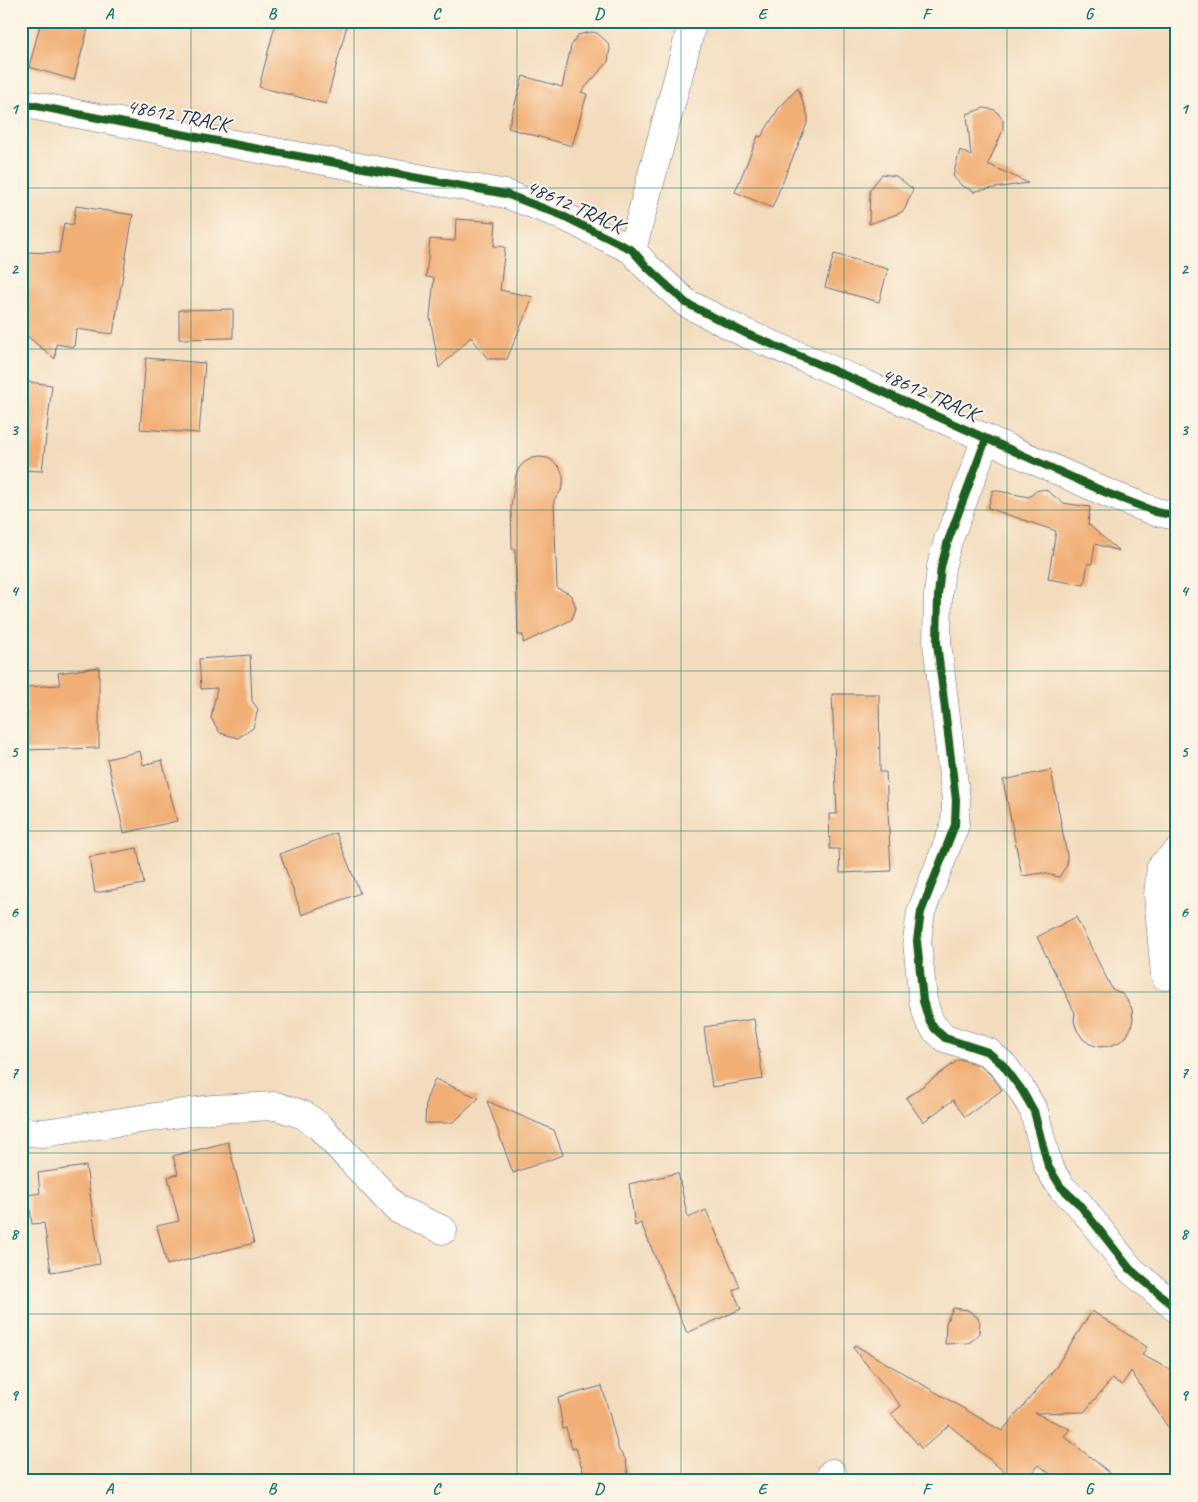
<svg xmlns="http://www.w3.org/2000/svg" width="1198" height="1502" font-family="Caveat,sans-serif">
<style>
.building{fill:#f1ae75}
.lines{fill:none;stroke-linecap:round;stroke-linejoin:round}
.minor-casing{stroke:#676c7f;stroke-width:29}
.minor{stroke:#fff;stroke-width:28}
.cycleway-casing{stroke:#fcf5e5;stroke-width:11}
.cycleway{stroke:#1b5e20;stroke-width:8}
.grid{fill:none;stroke:#0f766e;stroke-width:1;stroke-opacity:0.55}
.labels{text-anchor:middle;stroke-width:4;stroke-linejoin:round;paint-order:stroke}
.street-label{font-size:21px;fill:#1b2f5e;stroke:#fcf5e5}
.neatline{fill:none;stroke:#0f766e;stroke-width:2}
.grid-label{font-size:16px;text-anchor:middle;font-weight:bold;fill:#0f766e}
</style>
<rect width="100%" height="100%" fill="#fcf5e5"/>
<filter id="ink" filterUnits="userSpaceOnUse"><feTurbulence type="fractalNoise" baseFrequency=".02" numOctaves="2"/><feDisplacementMap in="SourceGraphic" scale="10" xChannelSelector="R" yChannelSelector="G"/><feConvolveMatrix kernelMatrix="1 2 1 2 8 2 1 2 1" color-interpolation-filters="sRGB"/></filter>
<filter id="wash" filterUnits="userSpaceOnUse"><feTurbulence type="fractalNoise" baseFrequency=".0096" numOctaves="4" result="noise"/><feDisplacementMap in="SourceGraphic" scale="20" xChannelSelector="R" yChannelSelector="G"/><feGaussianBlur stdDeviation="1.12" result="paint"/><feColorMatrix in="noise" values="0 0 0 0 0 0 0 0 0 0 0 0 0 0 0 0 0 1.4 0 .05"/><feComposite in="paint" operator="in"/></filter>
<g filter="url(#wash)">
<rect width="100%" height="100%" fill="#f3dcbd"/>
<g id="blocks">
<g class="building">
<polygon points="41,21 90,21 74,80 29,67"/>
<polygon points="276,21 348,21 326,104 259,87"/>
<polygon points="591,32 597,33 607,42 610,48 608,62 581,92 587,94 572,146 508,128 523,76 562,87 571,46 578,35"/>
<polygon points="798,88 808,116 808,121 772,208 735,192 758,136 761,137 779,108"/>
<polygon points="984,108 995,110 1003,119 1003,130 988,164 1028,183 975,191 974,193 974,191 962,186 953,176 960,150 971,156 967,114"/>
<polygon points="882,174 896,176 913,189 905,209 900,213 869,224 870,190"/>
<polygon points="76,206 133,215 113,334 76,329 74,347 56,344 55,359 21,331 21,252 59,253 64,223 73,225"/>
<polygon points="456,219 496,222 494,246 505,247 500,290 533,297 507,359 488,359 471,337 439,368 430,317 434,278 426,277 430,239 455,241"/>
<polygon points="834,254 888,269 879,302 825,287"/>
<polygon points="233,309 233,338 179,339 179,310"/>
<polygon points="146,358 205,363 199,433 140,429"/>
<polygon points="21,381 52,385 42,471 21,470"/>
<polygon points="540,457 548,458 554,462 560,468 563,476 563,484 561,491 554,500 557,588 568,593 572,597 576,608 572,619 567,622 523,643 523,635 518,635 515,549 512,549 511,506 516,475 519,468 525,462 532,458"/>
<polygon points="1045,489 1063,503 1090,507 1088,524 1119,551 1095,544 1092,564 1088,563 1084,585 1048,579 1056,531 988,508 993,490 1029,497 1036,491"/>
<polygon points="250,655 252,701 258,709 253,728 238,738 220,733 211,718 217,688 201,689 199,659"/>
<polygon points="99,667 99,748 21,750 21,713 27,713 26,687 60,685 58,673"/>
<polygon points="832,694 879,694 880,772 886,772 891,871 840,873 839,849 830,849 829,814 837,814"/>
<polygon points="140,751 143,765 162,760 177,821 124,833 107,759"/>
<polygon points="1051,770 1067,855 1067,865 1059,877 1042,873 1022,876 1003,780"/>
<polygon points="336,833 360,893 302,915 280,854"/>
<polygon points="137,848 144,884 95,893 89,857"/>
<polygon points="1076,917 1112,989 1121,993 1127,1000 1132,1009 1133,1019 1131,1028 1126,1037 1118,1043 1109,1046 1099,1047 1090,1044 1083,1039 1077,1030 1074,1021 1075,1013 1037,937"/>
<polygon points="754,1019 763,1079 712,1087 704,1027"/>
<polygon points="960,1059 980,1066 991,1075 1002,1090 965,1117 953,1100 923,1122 906,1098"/>
<polygon points="435,1079 479,1098 455,1121 449,1123 425,1123 426,1100"/>
<polygon points="487,1101 554,1130 563,1155 513,1173"/>
<polygon points="228,1142 254,1243 167,1265 157,1226 179,1221 168,1177 178,1174 173,1156"/>
<polygon points="86,1166 100,1264 51,1272 44,1223 32,1224 28,1195 40,1193 38,1173"/>
<polygon points="678,1173 688,1218 706,1210 740,1287 733,1290 741,1309 687,1333 641,1223 635,1226 629,1184"/>
<polygon points="953,1308 968,1310 977,1317 980,1322 979,1333 972,1341 967,1343 945,1344 946,1323"/>
<polygon points="1092,1311 1147,1347 1142,1355 1177,1373 1177,1441 1131,1371 1122,1385 1112,1379 1084,1412 1035,1413 1070,1429 1064,1436 1120,1481 1059,1481 1039,1465 1026,1481 1015,1481 949,1425 922,1449 891,1414 901,1406 853,1348 855,1345 1002,1431 1056,1367"/>
<polygon points="602,1386 619,1451 623,1455 626,1461 629,1481 586,1481 576,1448 572,1449 566,1428 563,1429 558,1398"/>
</g>
</g>
</g>
<g filter="url(#ink)">
<use href="#blocks" fill-opacity="0" stroke="#676c7f" stroke-width="1"/>
<g class="lines">
<defs>
<g id="minor">
<polyline points="21,103 248,147 506,194 561,215 632,250 647,267 686,303 745,333 863,383 1107,493 1156,512 1177,516"/>
<polyline points="632,250 693,21"/>
<polyline points="986,439 948,541 941,567 938,596 937,643 956,800 955,825 921,912 917,941 923,1001 929,1020 935,1029 945,1038 988,1052 1003,1065 1021,1089 1034,1111 1048,1166 1061,1187 1079,1204 1130,1269 1177,1309"/>
<polyline points="1165,976 1158,895 1161,867 1177,852"/>
<polyline points="21,1130 27,1132 43,1133 211,1109 276,1106 304,1115 320,1127 397,1209 443,1230"/>
<polyline points="831,1481 832,1473"/>
</g>
</defs>
<use href="#minor" class="minor-casing"/>
<use href="#minor" class="minor"/>
<defs>
<g id="cycleway">
<polyline points="21,103 248,147 506,194 561,215 632,250 647,267 686,303 745,333 863,383 1107,493 1156,512 1177,516"/>
<polyline points="986,439 948,541 941,567 938,596 937,643 956,800 955,825 921,912 917,941 923,1001 929,1020 935,1029 945,1038 988,1052 1003,1065 1021,1089 1034,1111 1048,1166 1061,1187 1079,1204 1130,1269 1177,1309"/>
</g>
</defs>
<use href="#cycleway" class="cycleway-casing"/>
<use href="#cycleway" class="cycleway"/>
</g>
</g>
<path class="grid" d="M191 21V1481M354 21V1481M517 21V1481M681 21V1481M844 21V1481M1007 21V1481M21 188H1177M21 349H1177M21 510H1177M21 671H1177M21 831H1177M21 992H1177M21 1153H1177M21 1314H1177"/>
<g class="labels">
<g class="street-label">
<text transform="translate(178 115) rotate(11)" y="7">48612 TRACK</text>
<text transform="translate(575 206) rotate(24)" y="7">48612 TRACK</text>
<text transform="translate(930 394) rotate(24)" y="7">48612 TRACK</text>
</g>
</g>
<rect width="1198" height="1502" fill="none" stroke="#fcf5e5" stroke-width="55"/>
<rect x="28" y="28" width="1142" height="1446" class="neatline"/>
<g class="grid-label">
<text x="109" y="19">A</text>
<text x="272" y="19">B</text>
<text x="436" y="19">C</text>
<text x="599" y="19">D</text>
<text x="762" y="19">E</text>
<text x="926" y="19">F</text>
<text x="1089" y="19">G</text>
<text x="14" y="114">1</text>
<text x="1184" y="114">1</text>
<text x="14" y="274">2</text>
<text x="1184" y="274">2</text>
<text x="14" y="435">3</text>
<text x="1184" y="435">3</text>
<text x="14" y="596">4</text>
<text x="1184" y="596">4</text>
<text x="14" y="757">5</text>
<text x="1184" y="757">5</text>
<text x="14" y="917">6</text>
<text x="1184" y="917">6</text>
<text x="14" y="1078">7</text>
<text x="1184" y="1078">7</text>
<text x="14" y="1239">8</text>
<text x="1184" y="1239">8</text>
<text x="14" y="1400">9</text>
<text x="1184" y="1400">9</text>
<text x="109" y="1494">A</text>
<text x="272" y="1494">B</text>
<text x="436" y="1494">C</text>
<text x="599" y="1494">D</text>
<text x="762" y="1494">E</text>
<text x="926" y="1494">F</text>
<text x="1089" y="1494">G</text>
</g>
</svg>
